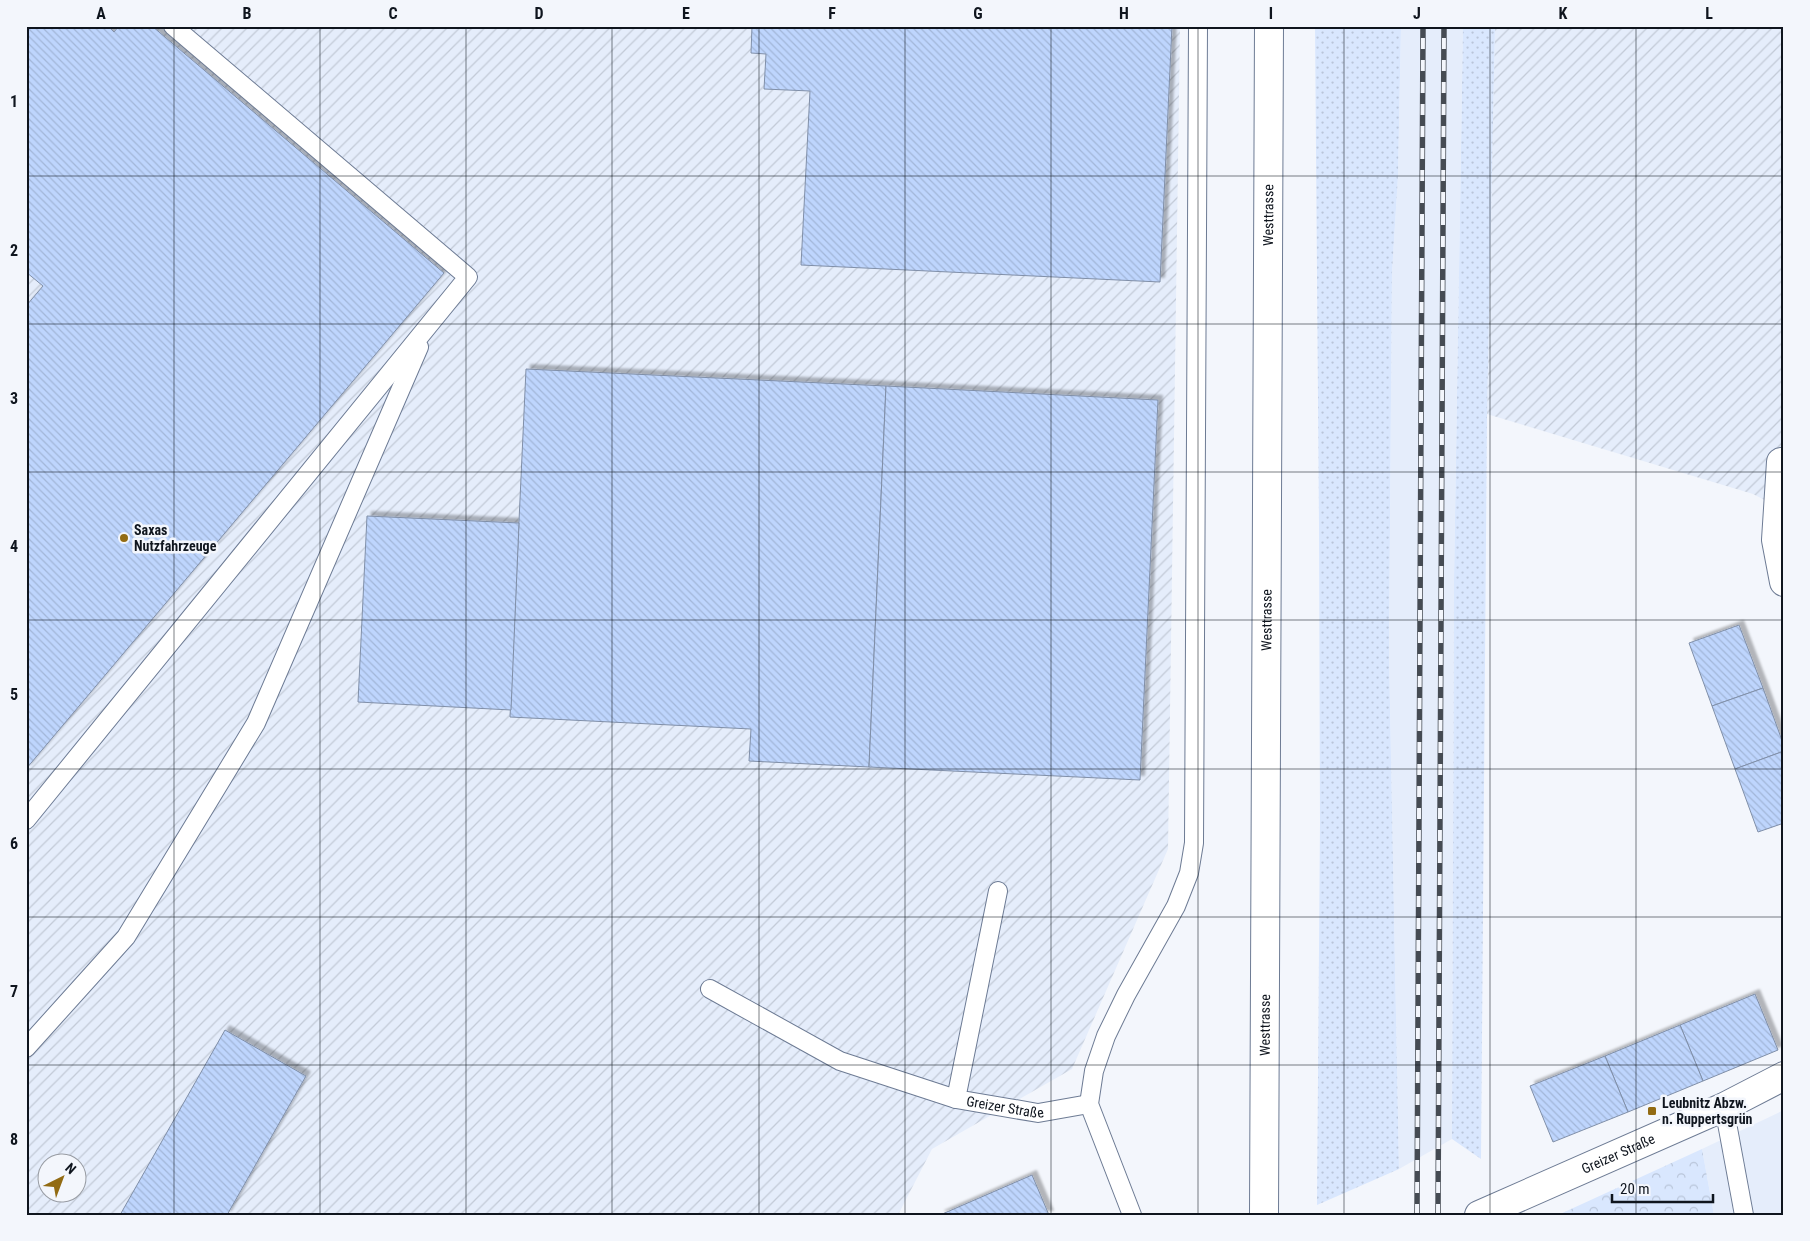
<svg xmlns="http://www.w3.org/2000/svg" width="1810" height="1241" font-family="'Roboto Condensed',sans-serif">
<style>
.built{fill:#e5edfb}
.industrial{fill:url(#industrial-furrows);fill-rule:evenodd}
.green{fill:url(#green-dots)}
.forest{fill:url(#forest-crowns)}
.building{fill:url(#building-back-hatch);stroke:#808fa8;filter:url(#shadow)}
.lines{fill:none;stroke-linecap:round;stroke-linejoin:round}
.service-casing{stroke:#6d7b94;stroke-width:20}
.minor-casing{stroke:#6d7b94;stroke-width:30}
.secondary-casing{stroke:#6d7b94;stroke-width:30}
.service{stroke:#fff;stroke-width:18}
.minor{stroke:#fff;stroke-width:28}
.secondary{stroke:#fff;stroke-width:28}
.rail-casing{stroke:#454b53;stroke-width:5.5}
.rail{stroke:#f3f6fc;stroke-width:4;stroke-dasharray:11;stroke-linecap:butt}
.grid{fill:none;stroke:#0f151e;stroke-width:1;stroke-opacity:0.55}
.poi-dot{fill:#926b13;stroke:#f3f6fc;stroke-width:2}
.labels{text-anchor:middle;stroke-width:5;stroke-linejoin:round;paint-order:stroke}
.street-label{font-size:14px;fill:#0f151e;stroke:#f3f6fc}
.poi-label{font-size:14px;font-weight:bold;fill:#0f151e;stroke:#f3f6fc;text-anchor:start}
.neatline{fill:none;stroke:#0f151e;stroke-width:2}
.grid-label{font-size:16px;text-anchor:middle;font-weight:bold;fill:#0f151e}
</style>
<defs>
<pattern id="industrial-furrows" width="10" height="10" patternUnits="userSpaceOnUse" patternTransform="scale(1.25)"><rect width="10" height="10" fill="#e5edfb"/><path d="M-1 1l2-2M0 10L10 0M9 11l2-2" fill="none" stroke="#c3cad7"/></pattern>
<pattern id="green-dots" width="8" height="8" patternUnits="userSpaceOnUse" patternTransform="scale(1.25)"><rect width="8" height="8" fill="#d9e7fe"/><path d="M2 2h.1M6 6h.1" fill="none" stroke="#b9c5d9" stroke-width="1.8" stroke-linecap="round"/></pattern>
<pattern id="forest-crowns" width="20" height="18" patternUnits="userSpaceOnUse" patternTransform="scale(1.25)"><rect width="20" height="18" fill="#d9e7fe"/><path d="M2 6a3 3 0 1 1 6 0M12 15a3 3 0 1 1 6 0" fill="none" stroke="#b9c5d9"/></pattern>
<pattern id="building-back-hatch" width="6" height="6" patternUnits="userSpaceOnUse" patternTransform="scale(1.25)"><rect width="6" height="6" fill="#bed5fd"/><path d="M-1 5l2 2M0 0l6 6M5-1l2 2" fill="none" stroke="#a2b6d8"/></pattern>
<filter id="shadow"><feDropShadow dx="4.5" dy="-4.5" stdDeviation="1" flood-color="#0004"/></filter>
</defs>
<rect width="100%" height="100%" fill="#f3f6fc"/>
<g class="built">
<polygon points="1401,26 1463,26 1454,579 1452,1139 1399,1169 1389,653 1392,273 1398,176"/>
<polygon points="1784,1110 1784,1215 1714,1215 1702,1149"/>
</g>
<g class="industrial">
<path d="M26 26H1180L1168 849 1072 1069 932 1149 898 1215H26ZM48 1164H78V1194H48Z"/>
<polygon points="1495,26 1784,26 1784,510 1753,494 1487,414"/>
</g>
<g class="green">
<polygon points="1315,26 1401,26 1398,176 1392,273 1389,653 1399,1169 1317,1205 1320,823 1319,524"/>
<polygon points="1463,26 1495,26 1487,414 1481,1159 1452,1139 1454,579"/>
</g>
<polygon class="forest" points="1702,1149 1714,1215 1558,1215"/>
<g class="building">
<polygon points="26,26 108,26 114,32 119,26 152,26 444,273 26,769 26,306 43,286 26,272"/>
<polygon points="752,26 1172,26 1160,282 801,265 810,91 764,89 766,54 751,53"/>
<polygon points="526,369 886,386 869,767 749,761 751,729 510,717"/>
<polygon points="886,386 1158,400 1140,780 869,767"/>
<polygon points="367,516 519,523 511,710 358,702"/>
<polygon points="1739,625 1763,688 1712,706 1689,643"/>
<polygon points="1763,688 1784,746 1784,751 1735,769 1712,706"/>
<polygon points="1784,751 1784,823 1758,832 1735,769"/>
<polygon points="1755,994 1778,1050 1703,1081 1680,1025"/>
<polygon points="1680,1025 1703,1081 1628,1112 1605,1056"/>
<polygon points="225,1030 306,1076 227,1215 120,1215"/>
<polygon points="1605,1056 1628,1112 1553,1142 1530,1086"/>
<polygon points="1032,1175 1049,1215 940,1215"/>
</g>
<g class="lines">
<defs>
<g id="service">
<polyline points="26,820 468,277 173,26"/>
<path id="s1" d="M998 891 956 1099 1038 1113 1089 1104"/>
<polyline points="710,989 840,1061 956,1099"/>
<polyline points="26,1048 126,937 256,723 419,347"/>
<polyline points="1724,1107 1744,1215"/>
<polyline points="1132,1215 1089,1104 1094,1071 1106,1036 1126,995 1176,906 1189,873 1194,843 1198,26"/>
</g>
<polyline id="minor" points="1781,462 1776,540 1784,582"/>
<g id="secondary">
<path id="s2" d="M1264 1215 1269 26"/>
<path id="s3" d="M1479 1215 1724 1107 1784 1076"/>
</g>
</defs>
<use href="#service" class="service-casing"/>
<use href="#minor" class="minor-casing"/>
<use href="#secondary" class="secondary-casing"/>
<use href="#service" class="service"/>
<use href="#minor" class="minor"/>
<use href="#secondary" class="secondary"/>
<defs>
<g id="rail">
<polyline points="1417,1215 1423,26"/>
<polyline points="1438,1215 1444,26"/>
</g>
</defs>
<use href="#rail" class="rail-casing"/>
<use href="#rail" class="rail"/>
</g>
<path class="grid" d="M174 26V1215M320 26V1215M466 26V1215M612 26V1215M759 26V1215M905 26V1215M1051 26V1215M1198 26V1215M1344 26V1215M1490 26V1215M1636 26V1215M26 176H1784M26 324H1784M26 472H1784M26 620H1784M26 769H1784M26 917H1784M26 1065H1784"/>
<g class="poi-dot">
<circle cx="124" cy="538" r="5"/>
<rect x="1647" y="1106" width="10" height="10" rx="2.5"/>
</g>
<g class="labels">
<g class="street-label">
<text dy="5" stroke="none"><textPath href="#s2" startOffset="1000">Westtrasse</textPath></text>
<text dy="5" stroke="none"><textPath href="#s2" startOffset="595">Westtrasse</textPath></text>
<text dy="5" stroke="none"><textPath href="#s2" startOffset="190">Westtrasse</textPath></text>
<text dy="5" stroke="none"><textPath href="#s1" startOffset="262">Greizer Straße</textPath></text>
<text dy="5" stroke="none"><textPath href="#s3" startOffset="152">Greizer Straße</textPath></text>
</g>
<g class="poi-label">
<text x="134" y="535">Saxas<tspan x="134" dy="16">Nutzfahrzeuge</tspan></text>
<text x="1662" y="1108">Leubnitz Abzw.<tspan x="1662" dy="16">n. Ruppertsgrün</tspan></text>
</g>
</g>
<rect width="1810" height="1241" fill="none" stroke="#f3f6fc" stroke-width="55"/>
<g transform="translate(62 1178) rotate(42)"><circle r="24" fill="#f3f6fc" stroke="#989ca3"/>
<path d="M0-4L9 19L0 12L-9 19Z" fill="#926b13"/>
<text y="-8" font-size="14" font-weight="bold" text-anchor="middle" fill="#0f151e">N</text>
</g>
<path d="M1612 1194v8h101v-8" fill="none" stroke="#0f151e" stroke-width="2.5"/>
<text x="1620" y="1194" font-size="15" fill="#0f151e" stroke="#f3f6fc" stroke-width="4" paint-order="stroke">20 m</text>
<rect x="28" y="28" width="1754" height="1186" class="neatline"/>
<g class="grid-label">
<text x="101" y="19">A</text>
<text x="247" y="19">B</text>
<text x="393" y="19">C</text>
<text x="539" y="19">D</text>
<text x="686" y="19">E</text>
<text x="832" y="19">F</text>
<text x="978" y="19">G</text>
<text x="1124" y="19">H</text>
<text x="1271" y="19">I</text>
<text x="1417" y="19">J</text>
<text x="1563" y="19">K</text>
<text x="1709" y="19">L</text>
<text x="14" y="107">1</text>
<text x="14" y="256">2</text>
<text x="14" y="404">3</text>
<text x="14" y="552">4</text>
<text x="14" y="700">5</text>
<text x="14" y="849">6</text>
<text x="14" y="997">7</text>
<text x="14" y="1145">8</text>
</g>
</svg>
